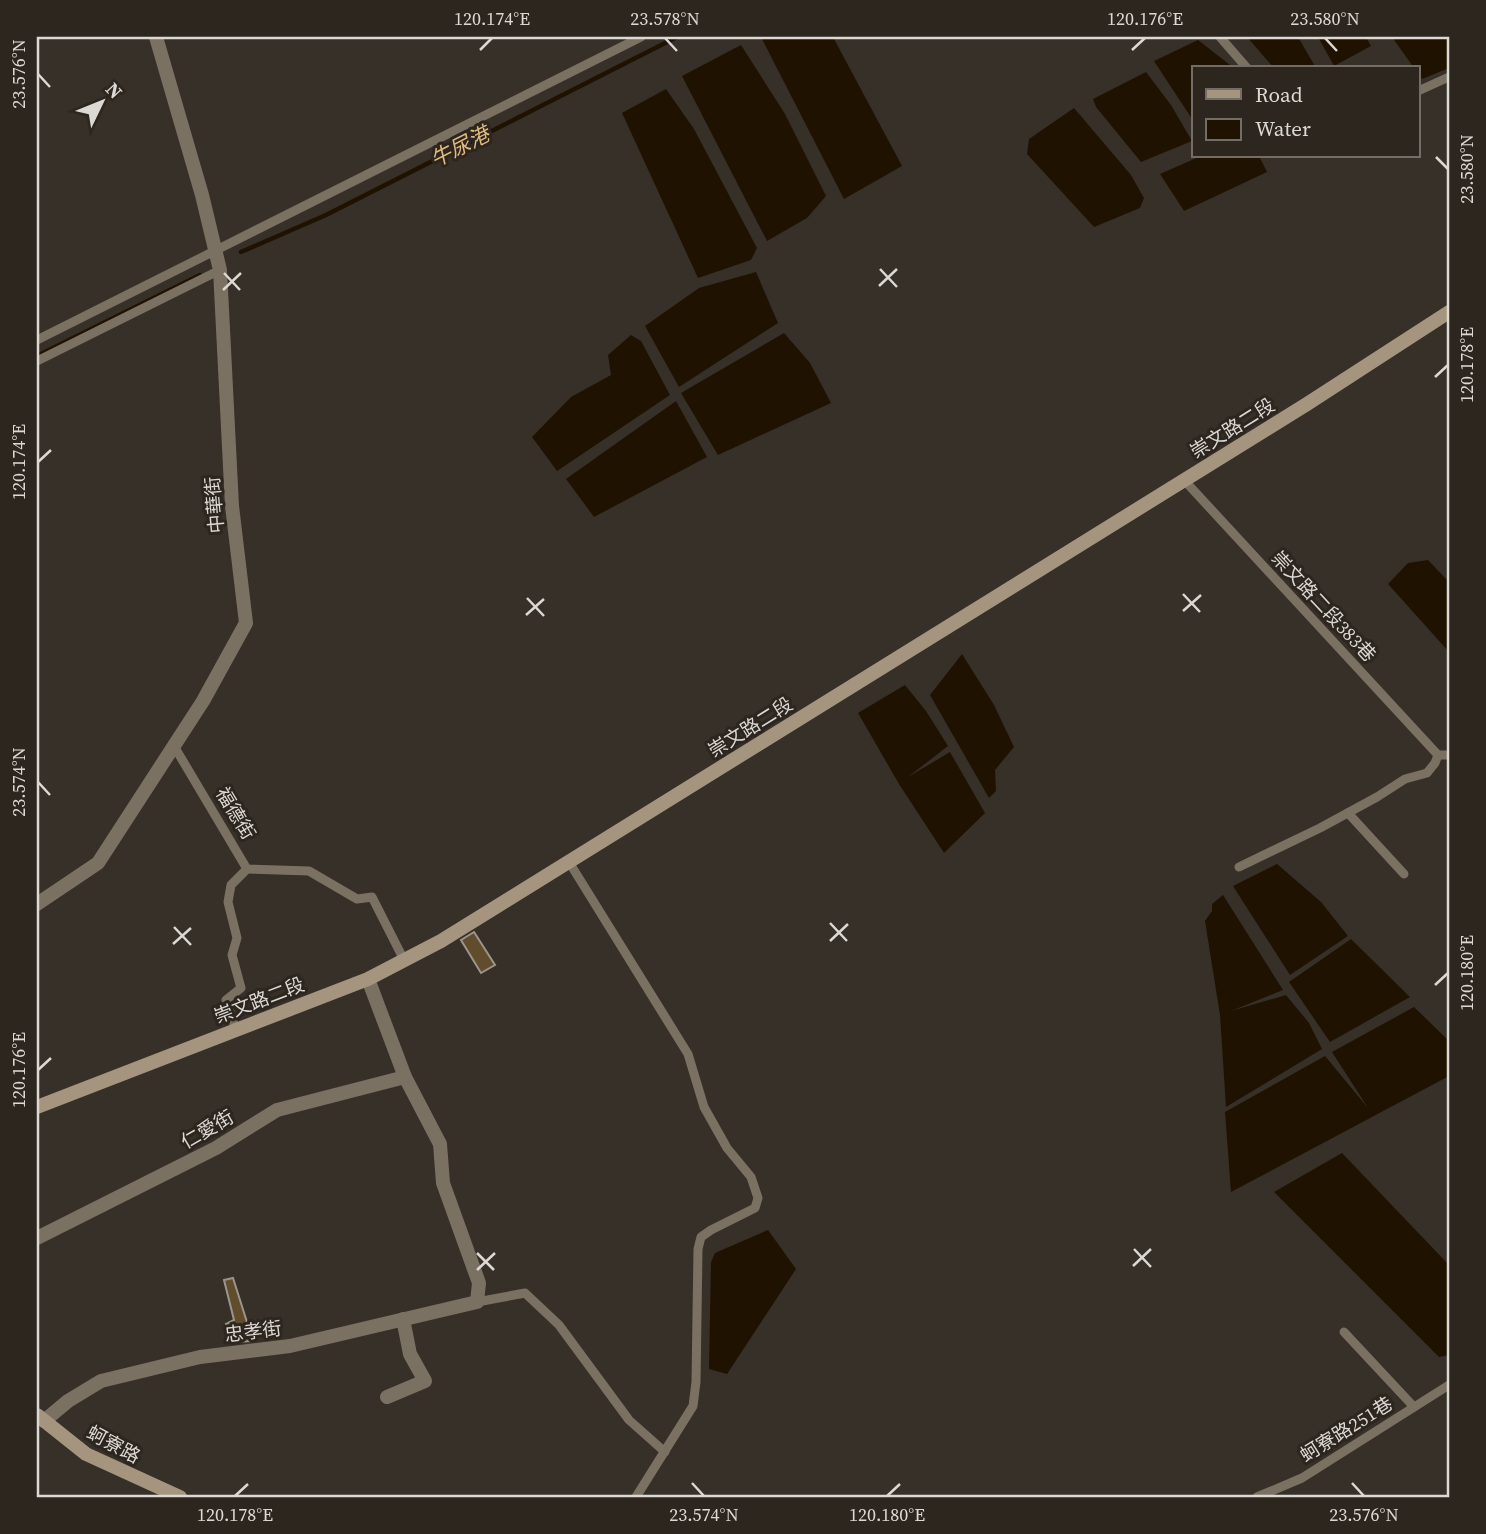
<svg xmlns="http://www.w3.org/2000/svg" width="1486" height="1534" font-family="'Source Serif 4','Noto Sans TC',serif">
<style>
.water{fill:#201200}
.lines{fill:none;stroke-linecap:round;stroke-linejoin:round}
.stream{stroke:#201200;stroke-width:4.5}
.building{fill:#614d2c;stroke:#9b958b;stroke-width:2}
.lane{stroke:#7b7163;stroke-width:9}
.street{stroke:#7b7163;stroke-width:14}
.secondary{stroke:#a5957f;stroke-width:14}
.ticks{fill:none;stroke:#dcd8d3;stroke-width:2.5}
.labels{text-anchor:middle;stroke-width:6;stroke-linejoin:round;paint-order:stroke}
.street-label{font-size:19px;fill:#dcd8d3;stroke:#2c261e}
.water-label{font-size:21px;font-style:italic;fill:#e0bb82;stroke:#2c261e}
.neatline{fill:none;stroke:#dcd8d3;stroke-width:2.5}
.ticks-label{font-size:18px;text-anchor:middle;fill:#dcd8d3}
</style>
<rect width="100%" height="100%" fill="#363028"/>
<g class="water">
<polygon points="761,37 833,37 902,166 844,199"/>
<polygon points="1247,37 1298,37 1316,68 1274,68"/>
<polygon points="1318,37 1366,37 1371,46 1334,66"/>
<polygon points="1392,37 1449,37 1449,68 1422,79 1418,74 1418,68 1414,68"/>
<polygon points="1198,40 1234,68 1194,68 1194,122 1154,61"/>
<polygon points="741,45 785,114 826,196 807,218 767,241 682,76"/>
<polygon points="1146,72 1171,105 1192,141 1141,162 1096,107 1093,99"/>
<polygon points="666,89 694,129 757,248 751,260 698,278 622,113"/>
<polygon points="1074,108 1131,175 1144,198 1140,208 1094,227 1027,154 1029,139"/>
<polygon points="1201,156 1259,156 1267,172 1184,211 1160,174"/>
<polygon points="756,272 778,323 679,387 645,326 699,288"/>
<polygon points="784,333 810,363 831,403 718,455 681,393"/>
<polygon points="631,335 641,341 670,395 557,471 532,437 571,397 611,375 608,355"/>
<polygon points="676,401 707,457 594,517 566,479"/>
<polygon points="1428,560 1449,582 1449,652 1388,584 1408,563"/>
<polygon points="962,654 994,705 1014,747 995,770 996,791 989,798 930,695"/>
<polygon points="905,685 926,711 948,746 908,777 950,752 985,813 944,853 899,784 858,713"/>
<polygon points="1277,864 1321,902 1348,936 1290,975 1233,886"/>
<polygon points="1223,895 1283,990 1231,1011 1286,995 1309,1023 1322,1049 1226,1107 1220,1015 1205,921 1212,911 1212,904"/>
<polygon points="1351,939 1410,997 1330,1042 1289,982"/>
<polygon points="1414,1007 1449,1041 1449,1076 1231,1192 1225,1112 1325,1056 1368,1108 1332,1052"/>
<polygon points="1342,1153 1449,1265 1449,1355 1439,1357 1274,1192"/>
<polygon points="768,1230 796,1269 727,1374 709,1369 711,1262 715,1253"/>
</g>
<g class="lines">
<g class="stream">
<polyline points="241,252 326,215 677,37"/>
<polyline points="37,356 200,275"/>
</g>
</g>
<g class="building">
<polygon points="474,932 495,965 481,973 461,940"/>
<polygon points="233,1278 253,1341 232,1342 226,1324 234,1320 224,1280"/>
</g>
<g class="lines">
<g class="lane">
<polyline points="1220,37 1247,68"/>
<polyline points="1418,91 1449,77"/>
<polyline points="37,340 641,37"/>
<polyline points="37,361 220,270"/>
<polyline points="1184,480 1438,755"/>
<polyline points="174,746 247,869 309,871 357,899 372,897 404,960"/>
<polyline points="1348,813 1404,874"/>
<polyline points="569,862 688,1054 704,1107 727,1148 751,1177 758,1198 755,1208 711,1230 701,1237 698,1249 696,1382 693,1406 636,1497"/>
<polyline points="1239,867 1320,828 1377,797 1405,779 1427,773 1435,763 1438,755 1449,755"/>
<polyline points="236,1030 226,1000 241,988 232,955 237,938 228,902 231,885 247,869"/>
<polyline points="477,1302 525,1293 559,1325 629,1420 665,1452"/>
<polyline points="1344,1332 1414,1407"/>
<polyline points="1257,1497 1302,1478 1449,1385"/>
</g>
<g class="street">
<polyline points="37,904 98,863 203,701 246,623 232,506 220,270 202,195 156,37"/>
<polyline points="37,1238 216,1148 277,1110 405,1077"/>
<polyline points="387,1397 425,1381 410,1354 403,1319"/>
<polyline points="44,1421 68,1401 101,1381 200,1357 290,1346 477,1302 479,1283 443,1183 440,1144 405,1077 368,979"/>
</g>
<g class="secondary">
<polyline points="37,1107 368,979 441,941 1307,404 1449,312"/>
<polyline points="37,1415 86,1454 180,1497"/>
</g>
</g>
<path class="ticks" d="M665 38 677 51M1325 38 1337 51M480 50 492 38M1132 50 1145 38M38 74 50 87M1436 157 1448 169M880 269 897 287M224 273 240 290M879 286 897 269M223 290 241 273M1435 377 1448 365M38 462 51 450M1183 594 1200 612M527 598 544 616M1183 611 1201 595M526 615 544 599M38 782 50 795M830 923 847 941M174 927 191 945M830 941 848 924M173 944 191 928M1435 985 1448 973M38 1070 51 1058M1134 1249 1151 1267M477 1253 494 1270M1133 1266 1151 1249M477 1270 495 1253M692 1483 704 1496M1352 1483 1364 1496M235 1496 248 1484M887 1496 900 1484"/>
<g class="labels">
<g class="street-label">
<text transform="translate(1232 428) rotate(-32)" y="7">崇文路二段</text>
<text transform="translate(214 505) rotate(-95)" y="7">中華街</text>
<text transform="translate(1324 606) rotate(47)" y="7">崇文路二段383巷</text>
<text transform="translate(750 727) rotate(-32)" y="7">崇文路二段</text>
<text transform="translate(236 813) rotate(59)" y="7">福德街</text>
<text transform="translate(259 1000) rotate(-21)" y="7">崇文路二段</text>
<text transform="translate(207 1129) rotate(-30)" y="7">仁愛街</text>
<text transform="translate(253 1331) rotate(-7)" y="7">忠孝街</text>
<text transform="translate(1346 1429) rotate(-32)" y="7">蚵寮路251巷</text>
<text transform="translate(114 1444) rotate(28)" y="7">蚵寮路</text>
</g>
<g class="water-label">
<text transform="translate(460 147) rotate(-27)" y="7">牛尿港</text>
</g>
</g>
<rect width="1486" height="1534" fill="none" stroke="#2c261e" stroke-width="77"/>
<rect x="1192" y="66" width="228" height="91" fill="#2c261e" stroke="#726d66" stroke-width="2"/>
<rect x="1206" y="89" width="35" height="10" fill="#a5957f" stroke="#726d66" stroke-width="2"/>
<text x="1255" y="102" font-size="21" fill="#dcd8d3">Road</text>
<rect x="1206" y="119" width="35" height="21" fill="#201200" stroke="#726d66" stroke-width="2"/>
<text x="1255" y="136" font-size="21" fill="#dcd8d3">Water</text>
<g transform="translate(102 102) rotate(47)" stroke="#2c261e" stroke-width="5" paint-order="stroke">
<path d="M0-5L12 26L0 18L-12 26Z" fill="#dcd8d3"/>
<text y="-10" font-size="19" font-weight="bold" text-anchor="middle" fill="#dcd8d3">N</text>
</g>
<rect x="38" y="38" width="1410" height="1458" class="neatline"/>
<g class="ticks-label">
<text x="492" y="25">120.174°E</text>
<text x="665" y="25">23.578°N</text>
<text x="1145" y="25">120.176°E</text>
<text x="1325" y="25">23.580°N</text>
<text transform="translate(19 74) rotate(-90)" y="6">23.576°N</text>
<text transform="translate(1467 169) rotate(-90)" y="6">23.580°N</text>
<text transform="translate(1467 365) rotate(-90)" y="6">120.178°E</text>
<text transform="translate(19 462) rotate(-90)" y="6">120.174°E</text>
<text transform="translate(19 782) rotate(-90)" y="6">23.574°N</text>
<text transform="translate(1467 973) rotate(-90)" y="6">120.180°E</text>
<text transform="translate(19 1070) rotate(-90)" y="6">120.176°E</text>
<text x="235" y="1521">120.178°E</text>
<text x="704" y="1521">23.574°N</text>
<text x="887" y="1521">120.180°E</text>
<text x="1364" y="1521">23.576°N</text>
</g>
</svg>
